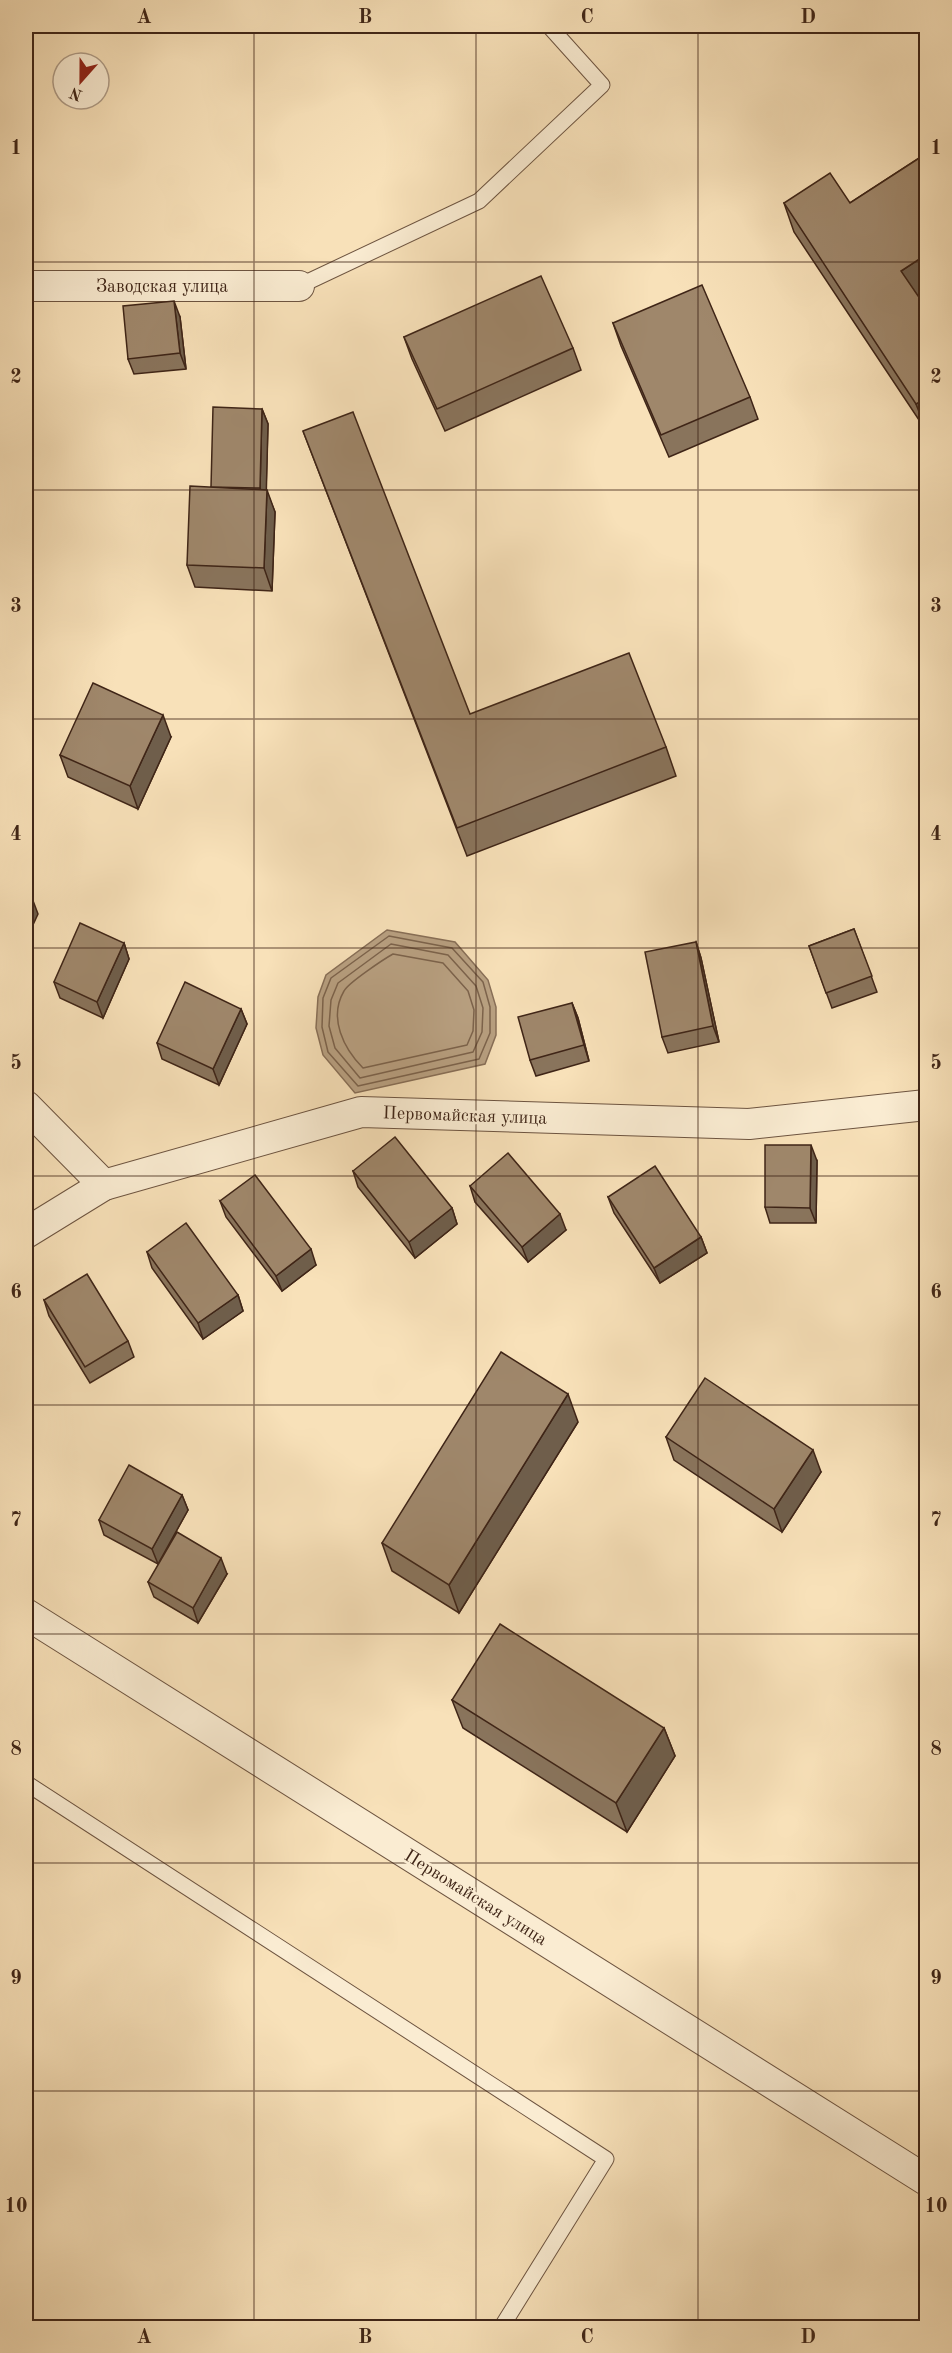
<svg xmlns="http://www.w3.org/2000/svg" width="952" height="2353" font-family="'Old Standard TT',serif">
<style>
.water{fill:#b9a182;stroke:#886f57;stroke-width:1.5}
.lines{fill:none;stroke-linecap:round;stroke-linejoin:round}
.shore{stroke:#7c634c;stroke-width:1.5}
.lane-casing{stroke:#6d5440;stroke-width:17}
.street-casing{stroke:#6d5440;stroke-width:32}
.lane{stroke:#faecd2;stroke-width:15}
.street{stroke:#faecd2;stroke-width:30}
.wall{fill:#89745c;stroke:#3f2517;stroke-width:1.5}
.shaded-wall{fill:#6f5e4b;stroke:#3f2517;stroke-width:1.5}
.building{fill:#9f876b;stroke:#3f2517;stroke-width:1.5}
.grid{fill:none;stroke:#3f2517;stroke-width:1.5;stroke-opacity:0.55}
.labels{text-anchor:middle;stroke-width:5;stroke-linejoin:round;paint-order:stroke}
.street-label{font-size:18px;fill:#3f2517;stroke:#faecd2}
.neatline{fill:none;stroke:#3f2517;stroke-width:2}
.grid-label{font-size:20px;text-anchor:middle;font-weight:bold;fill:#3f2517}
</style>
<rect width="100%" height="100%" fill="#f8e1b9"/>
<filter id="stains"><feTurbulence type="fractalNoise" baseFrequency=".00333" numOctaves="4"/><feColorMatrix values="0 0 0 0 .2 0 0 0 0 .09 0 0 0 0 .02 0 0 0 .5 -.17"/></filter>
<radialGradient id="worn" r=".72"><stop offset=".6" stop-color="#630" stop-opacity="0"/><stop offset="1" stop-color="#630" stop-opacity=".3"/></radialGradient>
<polygon class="water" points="387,930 455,942 488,980 496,1007 496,1035 485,1064 355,1093 323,1055 316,1028 318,997 326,975"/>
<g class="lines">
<g class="shore">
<polygon points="389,936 452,948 483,982 490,1007 490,1033 479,1059 358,1086 328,1052 322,1027 323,998 331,978"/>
<polygon points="391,944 448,955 476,986 483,1008 482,1032 473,1052 360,1078 335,1048 329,1026 331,1000 338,983"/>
<path d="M393 954 443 963 468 991 474 1010 473 1031 467 1045 363 1068C344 1049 328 1018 344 991 348 983 384 959 393 954Z"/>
</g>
<defs>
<g id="lane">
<polyline points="299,286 479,201 602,85 549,26"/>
<polyline points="26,1783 606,2159 501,2328"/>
</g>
<g id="street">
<polyline points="26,286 299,286"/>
<polyline points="26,1106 104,1185"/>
<polyline points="26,1233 104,1185 361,1112 749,1124 926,1105"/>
<polyline points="26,1614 926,2180"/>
</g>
</defs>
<use href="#lane" class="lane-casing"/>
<use href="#street" class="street-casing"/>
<use href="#lane" class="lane"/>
<use href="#street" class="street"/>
</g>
<g class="wall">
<polygon points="927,153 927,289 917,295 927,309 927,432 794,232 784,203 850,203"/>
<polygon points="180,317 186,369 134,374 128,359"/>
<polygon points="613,323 750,397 758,419 669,457 621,346"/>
<polygon points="404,337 573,348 581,370 445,431 412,359"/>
<polygon points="262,409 268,424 266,490 275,512 272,591 195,587 187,565 211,487"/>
<polygon points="303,431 470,714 666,747 676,776 467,856"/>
<polygon points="171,737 138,809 68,777 60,755"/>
<polygon points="854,929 877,992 832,1008 809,946"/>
<polygon points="696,942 701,958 719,1042 668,1053 662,1037"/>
<polygon points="124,943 129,959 103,1018 60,998 54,982"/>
<polygon points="572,1003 578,1018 589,1061 536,1076 530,1060"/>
<polygon points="241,1009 247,1024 219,1085 162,1059 157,1043"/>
<polygon points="817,1161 816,1223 770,1223 765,1207"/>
<polygon points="353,1171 452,1208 457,1224 415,1258 358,1187"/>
<polygon points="470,1186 566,1230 528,1262 475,1202"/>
<polygon points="608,1197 701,1237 707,1253 660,1283 614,1213"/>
<polygon points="220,1201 316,1265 282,1291 226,1217"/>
<polygon points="147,1252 238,1295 243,1311 203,1339 152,1268"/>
<polygon points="44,1300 128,1341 134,1357 90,1383 49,1316"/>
<polygon points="578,1422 459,1613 392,1571 382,1543"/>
<polygon points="666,1437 821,1472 782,1532 674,1460"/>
<polygon points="182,1495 188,1510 158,1564 104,1535 99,1520"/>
<polygon points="227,1574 198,1623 154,1597 148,1582"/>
<polygon points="452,1700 664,1728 675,1756 627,1832 463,1728"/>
</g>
<g class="shaded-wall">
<polygon points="927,254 927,289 912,299 901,271"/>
<polygon points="174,301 180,317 186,369 180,353"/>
<polygon points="927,398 927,432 916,404"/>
<polygon points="262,409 268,424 266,504 260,488"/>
<polygon points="267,490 275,512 272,591 264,568"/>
<polygon points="163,715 171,737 138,809 130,786"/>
<polygon points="32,898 38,914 26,940 26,913"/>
<polygon points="696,942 701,958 719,1042 713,1026"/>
<polygon points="124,943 129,959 103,1018 97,1002"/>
<polygon points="572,1003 578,1018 589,1061 584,1045"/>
<polygon points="241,1009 247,1024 219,1085 213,1069"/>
<polygon points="811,1145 817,1161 816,1223 810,1208"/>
<polygon points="452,1208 457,1224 415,1258 409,1242"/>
<polygon points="560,1214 566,1230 528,1262 522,1247"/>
<polygon points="701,1237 707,1253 660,1283 654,1268"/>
<polygon points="311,1249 316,1265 282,1291 276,1276"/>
<polygon points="238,1295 243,1311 203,1339 198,1323"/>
<polygon points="568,1394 578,1422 459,1613 449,1585"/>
<polygon points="813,1450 821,1472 782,1532 774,1509"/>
<polygon points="182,1495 188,1510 158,1564 152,1549"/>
<polygon points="221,1558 227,1574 198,1623 193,1608"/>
<polygon points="664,1728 675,1756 627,1832 616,1803"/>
</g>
<g class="building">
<polygon points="927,153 927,254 901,271 927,309 927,398 916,404 784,203 830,173 850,203"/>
<polygon points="541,276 573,348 437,409 404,337"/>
<polygon points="702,285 750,397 661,435 613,323"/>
<polygon points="174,301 180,353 128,359 123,306"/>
<polygon points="213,407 262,409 260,488 211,487"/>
<polygon points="353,412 470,714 629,653 666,747 457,828 303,431"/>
<polygon points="190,486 267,490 264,568 187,565"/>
<polygon points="93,683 163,715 130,786 60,755"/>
<polygon points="26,895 32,898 26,913"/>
<polygon points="80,923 124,943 97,1002 54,982"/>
<polygon points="854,929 872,976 826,993 809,946"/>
<polygon points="696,942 713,1026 662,1037 645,952"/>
<polygon points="185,982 241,1009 213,1069 157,1043"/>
<polygon points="572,1003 584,1045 530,1060 518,1017"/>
<polygon points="395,1137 452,1208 409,1242 353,1171"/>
<polygon points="765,1145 811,1145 810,1208 765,1207"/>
<polygon points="508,1153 560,1214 522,1247 470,1186"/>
<polygon points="655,1166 701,1237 654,1268 608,1197"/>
<polygon points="255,1175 311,1249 276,1276 220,1201"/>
<polygon points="186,1223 238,1295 198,1323 147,1252"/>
<polygon points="87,1274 128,1341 85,1367 44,1300"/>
<polygon points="501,1352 568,1394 449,1585 382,1543"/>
<polygon points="705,1378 813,1450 774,1509 666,1437"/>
<polygon points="129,1465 182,1495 152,1549 99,1520"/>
<polygon points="177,1532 221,1558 193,1608 148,1582"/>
<polygon points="500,1624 664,1728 616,1803 452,1700"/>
</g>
<path class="grid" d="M254 26V2328M476 26V2328M698 26V2328M26 262H926M26 490H926M26 719H926M26 948H926M26 1176H926M26 1405H926M26 1634H926M26 1863H926M26 2091H926"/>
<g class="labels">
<g class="street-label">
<text x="162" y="292">Заводская улица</text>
<text transform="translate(465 1115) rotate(2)" y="6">Первомайская улица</text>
<text transform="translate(476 1897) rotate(32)" y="6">Первомайская улица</text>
</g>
</g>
<rect width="952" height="2353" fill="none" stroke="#f8e1b9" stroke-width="66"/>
<g transform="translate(81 81) rotate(201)"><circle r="28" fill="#faecd2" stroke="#af9c87" stroke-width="1.5"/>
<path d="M0-4.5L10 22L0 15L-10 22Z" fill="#8f2418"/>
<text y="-9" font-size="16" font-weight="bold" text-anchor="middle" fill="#3f2517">N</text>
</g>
<rect x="33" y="33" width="886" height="2287" class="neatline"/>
<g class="grid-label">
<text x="144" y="23">A</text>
<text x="365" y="23">B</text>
<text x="587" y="23">C</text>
<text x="808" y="23">D</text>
<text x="16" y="154">1</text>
<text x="936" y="154">1</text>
<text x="16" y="383">2</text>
<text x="936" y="383">2</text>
<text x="16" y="612">3</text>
<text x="936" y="612">3</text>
<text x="16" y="840">4</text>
<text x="936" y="840">4</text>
<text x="16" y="1069">5</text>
<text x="936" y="1069">5</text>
<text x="16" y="1298">6</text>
<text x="936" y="1298">6</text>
<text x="16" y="1526">7</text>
<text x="936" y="1526">7</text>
<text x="16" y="1755">8</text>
<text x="936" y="1755">8</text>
<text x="16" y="1984">9</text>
<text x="936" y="1984">9</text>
<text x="16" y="2212">10</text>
<text x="936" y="2212">10</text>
<text x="144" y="2343">A</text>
<text x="365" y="2343">B</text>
<text x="587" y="2343">C</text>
<text x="808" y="2343">D</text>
</g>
<rect width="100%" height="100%" filter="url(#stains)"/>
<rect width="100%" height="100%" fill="url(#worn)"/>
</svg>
